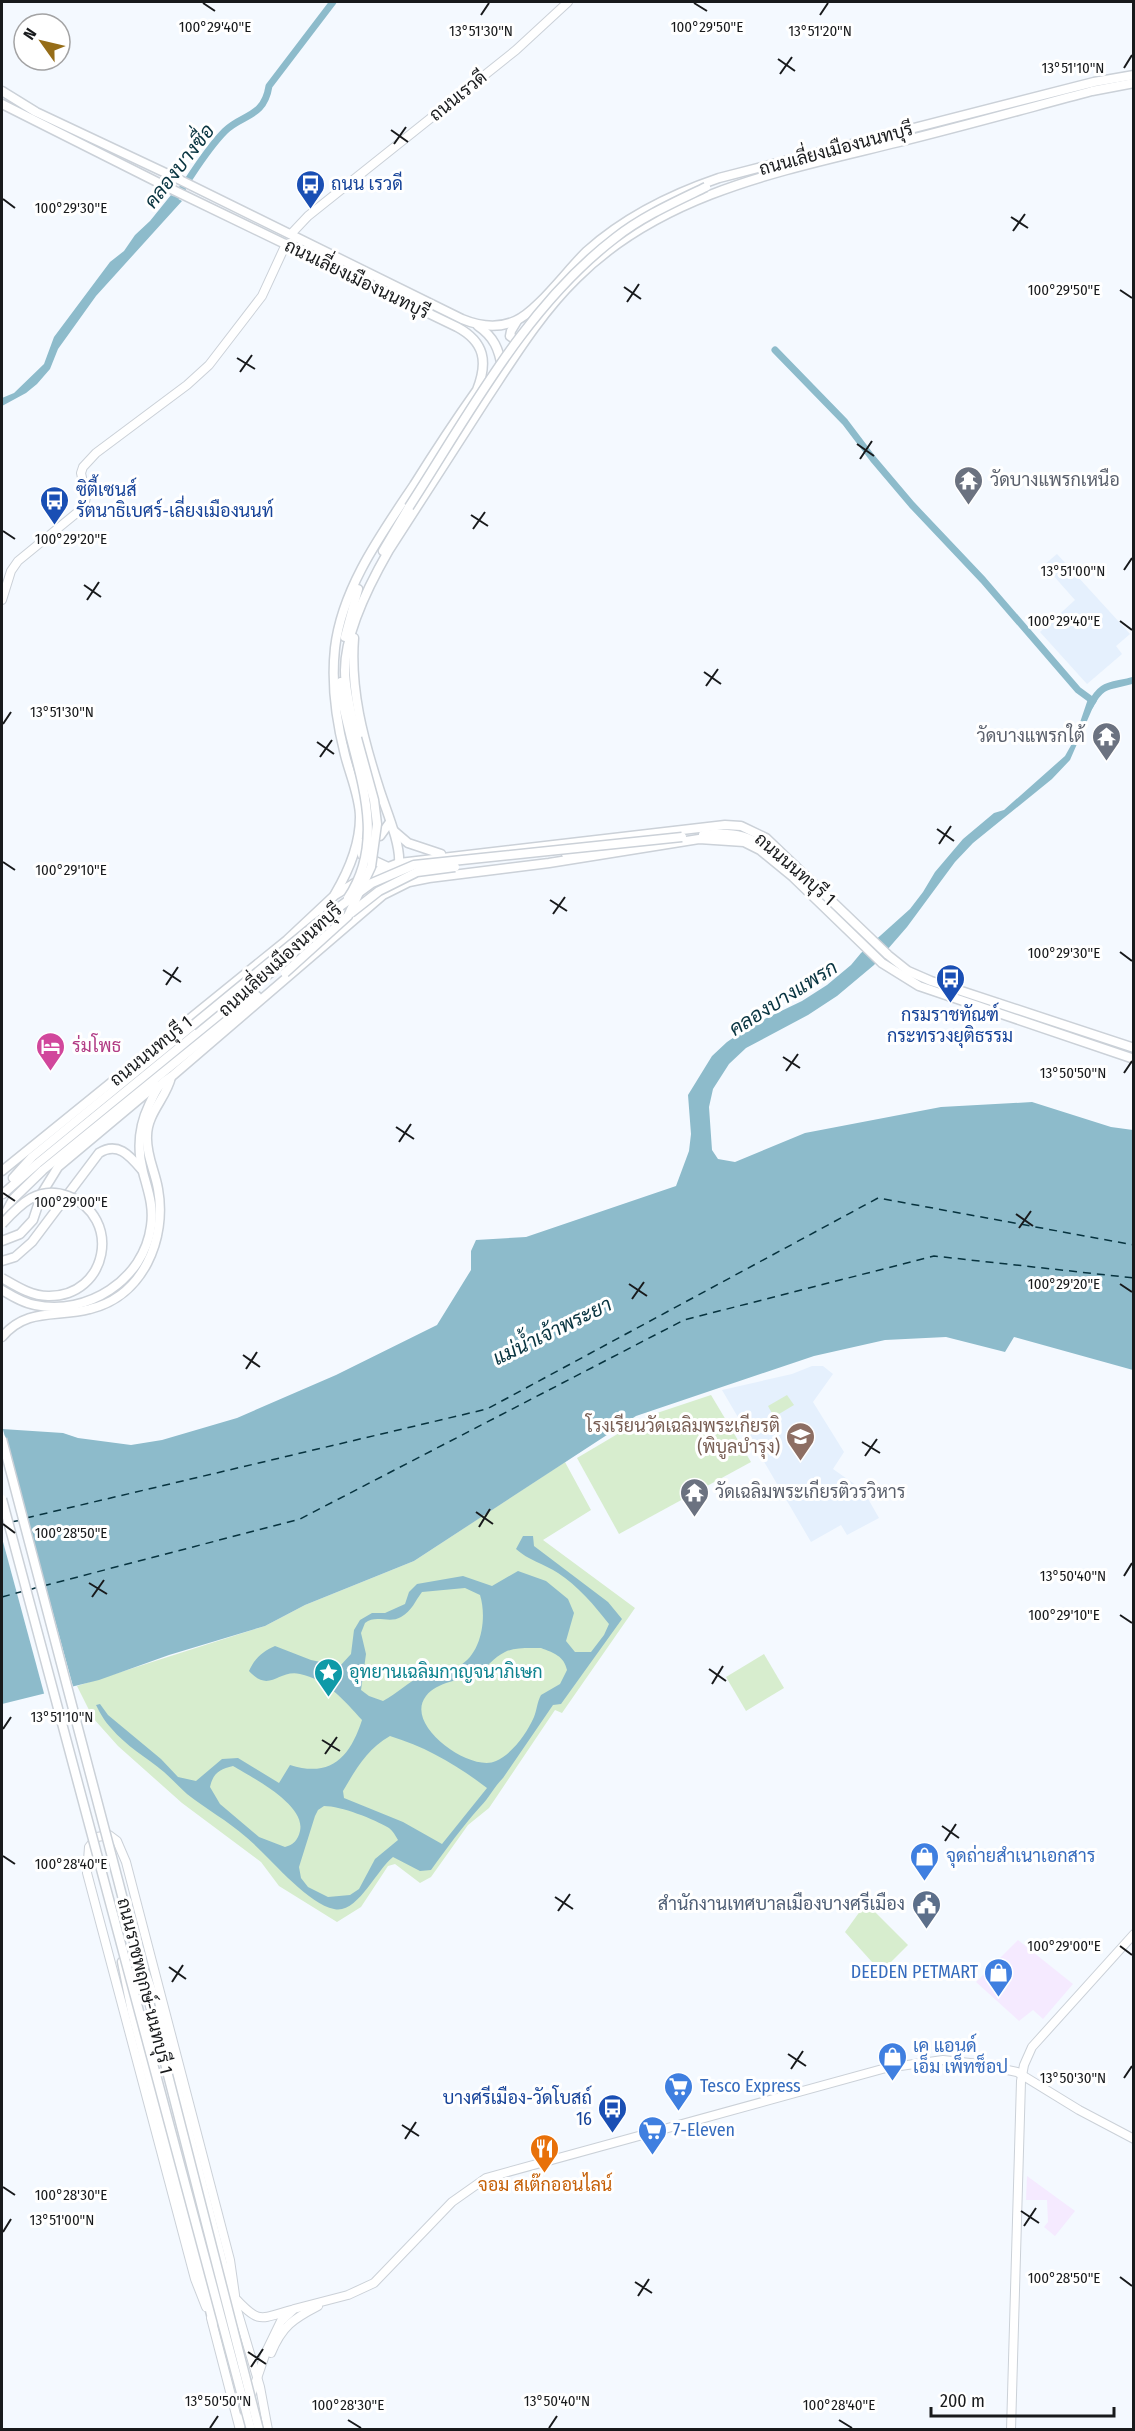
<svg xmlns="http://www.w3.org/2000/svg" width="1135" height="2431" font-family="'Fira Sans Condensed',Sarabun,sans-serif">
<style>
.commercial{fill:#f5eaff}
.built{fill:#e5f0fd}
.green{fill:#d7edce}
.water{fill:#8dbbcb;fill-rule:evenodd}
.pier{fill:#f4f9ff}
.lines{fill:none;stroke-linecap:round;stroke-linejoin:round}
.canal{stroke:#8dbbcb;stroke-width:7}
.ferry{stroke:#07333f;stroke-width:1.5;stroke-dasharray:8 6;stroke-linecap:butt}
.tertiary-casing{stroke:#cbd1d8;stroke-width:10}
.secondary-casing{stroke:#cbd1d8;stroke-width:11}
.tertiary{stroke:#fff;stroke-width:8}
.secondary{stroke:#fff;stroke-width:8}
.secondary-bridge-casing{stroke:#cbd1d8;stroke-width:11;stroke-linecap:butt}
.secondary-bridge{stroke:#fff;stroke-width:8}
.ticks{fill:none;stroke:#181a1c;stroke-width:2}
.labels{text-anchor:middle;stroke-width:6;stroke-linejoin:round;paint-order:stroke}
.street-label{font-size:18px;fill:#181a1c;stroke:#fff}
.transit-label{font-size:18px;fill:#164399;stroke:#fff;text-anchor:start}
.worship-label{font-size:18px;fill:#5b616d;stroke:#fff;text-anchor:start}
.hotel-label{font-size:18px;fill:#b23c85;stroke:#fff;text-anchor:start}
.education-label{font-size:18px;fill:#785e54;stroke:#fff;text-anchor:end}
.culture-label{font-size:18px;fill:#0d838f;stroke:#fff;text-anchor:start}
.shop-label{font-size:18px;fill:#366cbe;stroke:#fff;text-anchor:start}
.service-label{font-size:18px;fill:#4e5e75;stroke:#fff;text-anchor:end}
.food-label{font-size:18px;fill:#c56008;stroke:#fff}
.water-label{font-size:20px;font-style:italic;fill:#07333f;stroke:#fff}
.ticks-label{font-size:15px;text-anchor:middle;fill:#181a1c;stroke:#fff;stroke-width:6;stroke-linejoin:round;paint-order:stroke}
</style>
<rect width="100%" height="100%" fill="#f4f9ff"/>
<g class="commercial">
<polygon points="1018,1940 1073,1984 1043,2019 1033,2010 1019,2021 976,1982"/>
<polygon points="1027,2176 1075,2211 1055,2236 1044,2227 1048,2222 1047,2200 1026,2200"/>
</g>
<g class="built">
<polygon points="1057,554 1130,634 1116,646 1122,654 1087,684 1040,632 1075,600 1044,565"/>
<polygon points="812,1366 823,1366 833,1374 813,1402 844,1452 833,1469 863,1490 879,1518 847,1535 841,1525 811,1542 722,1390 792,1374"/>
</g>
<g class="green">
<polygon points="711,1395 751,1462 619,1534 577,1458 648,1416"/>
<polygon points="787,1395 794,1405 774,1417 768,1406"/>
<polygon points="565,1462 591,1510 543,1540 635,1608 562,1713 555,1710 489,1808 468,1825 431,1877 420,1883 395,1864 388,1866 361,1907 337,1922 279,1886 261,1862 182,1803 118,1746 93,1718 77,1686 265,1626 305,1605 414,1561"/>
<polygon points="764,1654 784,1688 746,1711 726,1677"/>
<polygon points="866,1903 908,1945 881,1972 845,1932"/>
</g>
<g class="water">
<polygon points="171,195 182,201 96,296 58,349 50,369 37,384 26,393 2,406 2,398 14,393 44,364 54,337 110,262 124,251 135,235 150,221"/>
<polygon points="1089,696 1097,698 1070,760 1052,779 973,843 955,862 907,927 874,965 837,996 808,1015 746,1048 729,1064 713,1089 709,1107 712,1150 718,1159 735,1162 805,1133 941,1107 1032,1102 1111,1127 1133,1130 1133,1370 1014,1337 1005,1352 946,1337 885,1340 814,1356 636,1416 414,1561 305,1605 265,1626 169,1655 99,1680 2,1704 2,1429 63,1433 78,1438 131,1445 162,1440 237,1418 336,1375 437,1325 471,1270 471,1251 476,1240 526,1237 676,1186 689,1151 691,1134 688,1095 712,1056 727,1042 752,1025 802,1001 827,985 851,965 861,953 910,909 923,892 935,872 963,839 994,813 1004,810 1065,756 1074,740"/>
<path d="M523 1536H533L534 1546 608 1602 622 1619 561 1704 553 1705 503 1778C494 1787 489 1798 480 1807 462 1827 447 1848 431 1870L420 1871 393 1857C377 1869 357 1915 334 1909 306 1903 269 1856 246 1837 228 1821 206 1809 187 1794 179 1787 172 1779 164 1772 146 1757 126 1746 111 1728 105 1722 100 1713 96 1705L100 1704 108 1715 161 1759 178 1777 196 1781 222 1759 238 1758 279 1783 290 1765C331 1778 350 1757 362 1720 345 1701 326 1679 300 1674 278 1669 270 1694 249 1671 254 1659 263 1651 275 1646L311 1660 340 1666 351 1654 354 1630 360 1620 372 1613H385L405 1604 409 1592 417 1584 463 1576 492 1586 518 1571 546 1581 568 1599 574 1613 566 1641 575 1652H591L604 1635 609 1624C595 1606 577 1585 558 1573 544 1564 528 1560 516 1549ZM465 1588 480 1595C487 1617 482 1654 459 1666 448 1672 434 1671 422 1676 409 1681 397 1694 383 1701L369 1696 361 1690 366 1654 361 1633 365 1623C376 1614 389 1624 401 1617 412 1611 415 1601 422 1592ZM541 1648C554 1653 564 1656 567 1670L560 1684 541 1695C537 1702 537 1710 534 1717 527 1733 512 1754 496 1761 471 1773 403 1725 426 1696 438 1681 460 1681 476 1674 486 1669 494 1657 505 1652 515 1647 530 1648 541 1648ZM390 1736C426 1747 457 1765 487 1788L442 1844 403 1822 344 1798 343 1791C356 1769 367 1749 390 1736ZM233 1766C253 1778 306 1805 300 1831 298 1840 293 1845 285 1847L259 1837 220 1804 210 1787C213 1773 220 1769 233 1766ZM324 1806C341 1806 374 1819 389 1828 393 1831 395 1835 398 1840L375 1859 359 1889 350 1895 328 1897 308 1887 301 1878 299 1867 315 1816 318 1810Z"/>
</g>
<polygon class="pier" points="2,1426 74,1690 45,1697 2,1538"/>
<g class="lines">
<g class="canal">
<path d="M177 196C193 174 206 150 225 131 242 114 264 118 269 86L333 2"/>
<polyline points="775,350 845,422 873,459 912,505 983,580 1078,690 1093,701"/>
<path d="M1090 706C1102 682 1110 687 1134 680"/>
</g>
<g class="ferry">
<polyline points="26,1518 487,1409 878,1198 1134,1245"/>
<polyline points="11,1522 21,1520"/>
<polyline points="43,1586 300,1519 684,1320 934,1256 1134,1278"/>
<polyline points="29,1590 38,1587"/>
<polyline points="2,1597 24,1591"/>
</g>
<defs>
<g id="tertiary">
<polyline points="291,234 308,216 516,50 568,2"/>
<polyline points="2,600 11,571 18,561 84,507 86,497 81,473 83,467 96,453 187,385 209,365 262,296 286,244"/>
<path d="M235 2298C259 2324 260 2319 291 2310"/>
<polyline points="206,2307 195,2279 87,1873 89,1847 97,1837 109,1835 117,1841 126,1862 230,2260 235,2295"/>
<polyline points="237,2310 260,2387 268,2430"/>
<polyline points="211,2318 240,2430"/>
<path d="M271 2353C282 2326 293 2319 318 2306"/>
<polyline points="240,2428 266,2352 281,2321 294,2309 348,2295 374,2283 452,2202 486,2178 886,2068 943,2060 979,2064 1017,2072 1079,2110 1134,2139"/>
<polyline points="1011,2430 1021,2081 1024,2065 1032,2047 1134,1934"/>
</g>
<g id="secondary">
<path d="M2 91 36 112 172 176 462 319C479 326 497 329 515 321 537 312 568 269 587 251 625 217 672 194 719 178L1094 82 1134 75"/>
<path d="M2 104 165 186 457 327C485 342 488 362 477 390 455 421 434 453 414 485 382 533 342 588 335 648 331 685 336 720 345 755 350 775 360 797 360 817 360 844 348 872 335 894"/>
<polyline points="517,321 511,331 510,336 517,341 523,338"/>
<path d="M478 326C494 337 499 349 502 368"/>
<polyline points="383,551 409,507"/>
<polyline points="345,637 358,589"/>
<path d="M354 638C350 690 363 738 379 788 385 808 401 843 399 864 398 873 392 881 387 889"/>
<polyline points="341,682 342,701 351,738"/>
<path d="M357 738C352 715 345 693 345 670 345 631 370 583 389 550 421 500 453 451 485 401 513 359 540 314 577 278 663 192 786 170 899 142 964 126 1028 108 1092 91L1134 83"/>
<polyline points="394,831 408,843 441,854"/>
<path d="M703 835C736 831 750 836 777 855"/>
<polyline points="370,836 380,836 390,822"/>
<polyline points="359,842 362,855 390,868"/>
<polyline points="566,854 596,850"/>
<polyline points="2,1171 287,940 335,895 368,875 399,863 408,862 725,825 741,826 766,838 888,955 908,971 931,981 1134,1048"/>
<polyline points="13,1178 32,1157 192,1026"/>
<polyline points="3,1194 38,1163 280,965"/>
<polyline points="2,1220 13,1199 43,1170 257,996"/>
<polyline points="2,1241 20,1234 33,1220 42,1193 58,1167 156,1085"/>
<path d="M2 1261 15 1257 32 1242 99 1153C118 1141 130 1156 142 1170"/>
<path d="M2 1290C12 1296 23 1303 35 1305 87 1316 144 1280 151 1226 154 1206 148 1191 143 1172 137 1149 139 1126 149 1105 156 1091 157 1085 171 1077L383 895 409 882 429 878 549 863 699 839 744 842 760 850 793 877 882 963 919 986 1134 1059"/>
<path d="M2 1337C27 1307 57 1318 90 1309 143 1296 167 1239 158 1189 155 1171 146 1155 147 1136 147 1113 167 1097 171 1077"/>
<polyline points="122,1962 132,2012 213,2322"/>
<polyline points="145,1972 154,1997 227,2280 238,2316"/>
</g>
</defs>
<use href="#tertiary" class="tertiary-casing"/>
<use href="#secondary" class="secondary-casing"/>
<use href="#tertiary" class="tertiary"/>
<use href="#secondary" class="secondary"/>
<defs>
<g id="secondary-bridge">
<path d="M409 507C470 413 525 307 615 238 643 216 675 202 706 187"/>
<path d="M348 898C382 847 365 792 351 738"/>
<polyline points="351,913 379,891 417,872 455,867"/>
<polyline points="280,965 333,917"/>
<polyline points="285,973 348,916 371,867 377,824 374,800 357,738"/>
<polyline points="192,1026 316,924 372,883 414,865 682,837"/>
<path d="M2 1224C20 1204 39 1185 68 1196 123 1217 108 1297 48 1296 31 1296 16 1286 2 1278"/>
<polyline points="2,1439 118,1880 259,2430"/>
<polyline points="2,1499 251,2430"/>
</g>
</defs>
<use href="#secondary-bridge" class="secondary-bridge-casing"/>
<use href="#secondary-bridge" class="secondary-bridge"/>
</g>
<path class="ticks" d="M203 3 215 11M694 3 707 11M481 15 489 3M820 15 828 3M778 59 795 71M1124 68 1132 55M780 74 792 57M391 130 408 142M394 144 406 127M3 199 15 208M1011 217 1028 228M1013 231 1025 214M624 287 641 299M1120 290 1132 298M627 302 639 284M237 358 255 369M240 372 252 355M857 444 874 456M860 459 872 441M471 515 488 526M473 529 485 512M3 531 15 539M1124 570 1132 558M84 585 101 597M87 600 99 582M1120 621 1132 630M704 672 721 684M706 686 718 669M3 724 11 712M317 742 334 754M320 757 332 740M937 829 954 841M939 844 951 826M3 862 15 870M550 900 567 911M553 914 565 897M1120 952 1132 961M163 970 181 982M166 985 178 967M783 1057 800 1068M786 1071 798 1054M1124 1073 1132 1061M396 1127 414 1139M399 1142 411 1124M3 1193 15 1201M1016 1214 1033 1226M1019 1228 1031 1211M629 1284 647 1296M1120 1284 1132 1292M632 1299 644 1282M243 1355 260 1367M246 1369 257 1352M862 1442 880 1453M865 1456 877 1439M476 1512 493 1524M3 1524 15 1533M479 1527 490 1509M1124 1576 1132 1563M89 1583 107 1594M92 1597 104 1580M1120 1615 1132 1623M709 1669 726 1681M712 1684 723 1666M3 1729 11 1717M322 1740 340 1751M325 1754 337 1737M942 1826 959 1838M945 1841 956 1824M3 1856 15 1864M555 1897 573 1909M558 1911 570 1894M1120 1946 1132 1955M169 1967 186 1979M172 1982 183 1965M788 2054 806 2066M791 2069 803 2051M1124 2078 1132 2066M402 2125 419 2136M405 2139 416 2122M3 2187 15 2195M1021 2211 1039 2223M1024 2226 1036 2208M3 2232 11 2219M1120 2277 1132 2286M635 2282 652 2293M638 2296 649 2279M248 2352 266 2364M251 2367 263 2349M348 2420 361 2428M839 2420 852 2428M210 2428 218 2416M549 2428 557 2416"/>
<defs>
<symbol id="bus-pin" viewBox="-11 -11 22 30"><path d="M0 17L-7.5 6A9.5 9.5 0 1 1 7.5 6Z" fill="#1a4fb4" stroke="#fff"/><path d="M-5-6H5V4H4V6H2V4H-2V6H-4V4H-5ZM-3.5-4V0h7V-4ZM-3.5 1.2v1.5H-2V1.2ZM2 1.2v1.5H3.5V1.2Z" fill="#fff"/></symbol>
<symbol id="temple-pin" viewBox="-11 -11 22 30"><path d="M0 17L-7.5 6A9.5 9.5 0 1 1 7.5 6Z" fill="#6b7280" stroke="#fff"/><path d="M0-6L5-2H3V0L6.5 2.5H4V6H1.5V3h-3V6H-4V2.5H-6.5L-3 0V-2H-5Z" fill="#fff"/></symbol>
<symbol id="hotel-pin" viewBox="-11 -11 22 30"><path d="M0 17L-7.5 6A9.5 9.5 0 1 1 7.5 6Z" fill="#d1479c" stroke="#fff"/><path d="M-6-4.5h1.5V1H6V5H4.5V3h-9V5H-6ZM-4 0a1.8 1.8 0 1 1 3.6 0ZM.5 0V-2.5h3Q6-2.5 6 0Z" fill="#fff"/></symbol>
<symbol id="school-pin" viewBox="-11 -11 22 30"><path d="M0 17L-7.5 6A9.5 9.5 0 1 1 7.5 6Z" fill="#8d6e63" stroke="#fff"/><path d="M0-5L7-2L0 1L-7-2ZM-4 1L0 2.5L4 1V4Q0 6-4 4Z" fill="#fff"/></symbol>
<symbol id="sight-pin" viewBox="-11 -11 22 30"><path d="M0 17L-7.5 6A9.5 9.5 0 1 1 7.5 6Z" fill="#0f9aa8" stroke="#fff"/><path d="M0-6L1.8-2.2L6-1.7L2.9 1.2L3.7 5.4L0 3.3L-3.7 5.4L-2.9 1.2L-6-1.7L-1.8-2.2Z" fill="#fff"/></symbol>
<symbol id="shop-pin" viewBox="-11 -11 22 30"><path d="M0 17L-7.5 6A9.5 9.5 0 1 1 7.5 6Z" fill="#3f7fe0" stroke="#fff"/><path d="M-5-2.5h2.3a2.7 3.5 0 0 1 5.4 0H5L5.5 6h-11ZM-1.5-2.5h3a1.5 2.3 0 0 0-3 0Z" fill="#fff"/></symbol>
<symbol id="civic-pin" viewBox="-11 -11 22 30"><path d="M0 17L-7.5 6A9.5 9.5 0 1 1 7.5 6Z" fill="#5c6f8a" stroke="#fff"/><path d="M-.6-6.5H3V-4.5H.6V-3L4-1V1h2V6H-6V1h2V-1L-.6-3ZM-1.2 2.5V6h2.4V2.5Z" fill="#fff"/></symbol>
<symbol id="supermarket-pin" viewBox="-11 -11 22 30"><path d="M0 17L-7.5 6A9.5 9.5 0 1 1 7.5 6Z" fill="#3f7fe0" stroke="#fff"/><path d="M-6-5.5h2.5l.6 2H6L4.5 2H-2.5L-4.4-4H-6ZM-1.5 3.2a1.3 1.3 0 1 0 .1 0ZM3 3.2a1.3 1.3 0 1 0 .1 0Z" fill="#fff"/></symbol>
<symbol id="restaurant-pin" viewBox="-11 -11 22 30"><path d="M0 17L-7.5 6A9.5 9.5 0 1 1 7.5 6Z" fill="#e8710a" stroke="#fff"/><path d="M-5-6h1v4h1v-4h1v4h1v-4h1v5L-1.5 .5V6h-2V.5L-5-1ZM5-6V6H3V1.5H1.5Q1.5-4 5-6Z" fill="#fff"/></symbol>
</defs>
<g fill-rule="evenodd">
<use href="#bus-pin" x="294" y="168" width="33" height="45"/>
<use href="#temple-pin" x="952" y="464" width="33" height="45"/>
<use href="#bus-pin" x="38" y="484" width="33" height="45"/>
<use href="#temple-pin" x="1090" y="720" width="33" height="45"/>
<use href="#bus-pin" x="934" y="962" width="33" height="45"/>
<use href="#hotel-pin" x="34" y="1030" width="33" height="45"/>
<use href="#school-pin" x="784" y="1420" width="33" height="45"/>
<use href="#temple-pin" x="678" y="1476" width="33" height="45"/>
<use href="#sight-pin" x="312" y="1656" width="33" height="45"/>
<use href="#shop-pin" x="908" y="1840" width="33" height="45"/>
<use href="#civic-pin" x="910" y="1888" width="33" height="45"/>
<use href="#shop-pin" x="982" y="1956" width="33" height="45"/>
<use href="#shop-pin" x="876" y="2040" width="33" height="45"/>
<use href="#supermarket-pin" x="662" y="2070" width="33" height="45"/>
<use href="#bus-pin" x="596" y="2092" width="33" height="45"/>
<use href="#supermarket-pin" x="636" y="2114" width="33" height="45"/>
<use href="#restaurant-pin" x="528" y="2132" width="33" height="45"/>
</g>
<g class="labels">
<g class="street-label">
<text transform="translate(458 96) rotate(-39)" y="6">ถนนเรวดี</text>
<text transform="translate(836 149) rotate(-15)" y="6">ถนนเลี่ยงเมืองนนทบุรี</text>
<text transform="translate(357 279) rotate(26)" y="6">ถนนเลี่ยงเมืองนนทบุรี</text>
<text transform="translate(795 869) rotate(41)" y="6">ถนนนนทบุรี 1</text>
<text transform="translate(280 960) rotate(-42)" y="6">ถนนเลี่ยงเมืองนนทบุรี</text>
<text transform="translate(151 1051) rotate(-39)" y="6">ถนนนนทบุรี 1</text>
<text transform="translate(145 1986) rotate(76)" y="6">ถนนราชพฤกษ์-นนทบุรี 1</text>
</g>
<g class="transit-label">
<text x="331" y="190">ถนน เรวดี</text>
<text x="76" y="496">ซิตี้เซนส์<tspan x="76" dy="21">รัตนาธิเบศร์-เลี่ยงเมืองนนท์</tspan></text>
<text x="950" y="1021" text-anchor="middle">กรมราชทัณฑ์<tspan x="950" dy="21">กระทรวงยุติธรรม</tspan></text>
<text x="592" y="2104" text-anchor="end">บางศรีเมือง-วัดโบสถ์<tspan x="592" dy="21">16</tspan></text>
</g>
<g class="worship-label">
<text x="990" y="486">วัดบางแพรกเหนือ</text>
<text x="1085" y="742" text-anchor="end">วัดบางแพรกใต้</text>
<text x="715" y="1498">วัดเฉลิมพระเกียรติวรวิหาร</text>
</g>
<g class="hotel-label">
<text x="72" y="1052">ร่มโพธ</text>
</g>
<g class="education-label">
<text x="780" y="1432">โรงเรียนวัดเฉลิมพระเกียรติ<tspan x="780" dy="21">(พิบูลบำรุง)</tspan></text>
</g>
<g class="culture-label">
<text x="349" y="1678">อุทยานเฉลิมกาญจนาภิเษก</text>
</g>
<g class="shop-label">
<text x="946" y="1862">จุดถ่ายสำเนาเอกสาร</text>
<text x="978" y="1978" text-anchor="end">DEEDEN PETMART</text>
<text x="913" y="2052">เค แอนด์<tspan x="913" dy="21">เอ็ม เพ็ทช็อป</tspan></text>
<text x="700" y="2092">Tesco Express</text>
<text x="673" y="2136">7-Eleven</text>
</g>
<g class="service-label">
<text x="905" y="1910">สำนักงานเทศบาลเมืองบางศรีเมือง</text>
</g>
<g class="food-label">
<text x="545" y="2191">จอม สเต๊กออนไลน์</text>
</g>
<g class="water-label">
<text transform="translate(179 166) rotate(-52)" y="7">คลองบางซื่อ</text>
<text transform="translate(783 998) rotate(-32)" y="7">คลองบางแพรก</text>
<text transform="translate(552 1331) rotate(-26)" y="7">แม่น้ำเจ้าพระยา</text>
</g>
</g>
<g class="ticks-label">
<text x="215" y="32">100°29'40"E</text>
<text x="707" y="32">100°29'50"E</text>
<text x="481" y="36">13°51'30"N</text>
<text x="820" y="36">13°51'20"N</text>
<text x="1073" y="73">13°51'10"N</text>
<text x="71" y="213">100°29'30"E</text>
<text x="1064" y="295">100°29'50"E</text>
<text x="71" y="544">100°29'20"E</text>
<text x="1073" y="576">13°51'00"N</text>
<text x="1064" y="626">100°29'40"E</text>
<text x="62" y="717">13°51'30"N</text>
<text x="71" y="875">100°29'10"E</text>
<text x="1064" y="958">100°29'30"E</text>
<text x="1073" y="1078">13°50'50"N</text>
<text x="71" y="1207">100°29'00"E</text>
<text x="1064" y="1289">100°29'20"E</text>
<text x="71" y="1538">100°28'50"E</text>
<text x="1073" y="1581">13°50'40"N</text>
<text x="1064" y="1620">100°29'10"E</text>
<text x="62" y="1722">13°51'10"N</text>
<text x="71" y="1869">100°28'40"E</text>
<text x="1064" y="1951">100°29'00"E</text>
<text x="1073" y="2083">13°50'30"N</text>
<text x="71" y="2200">100°28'30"E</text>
<text x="62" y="2225">13°51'00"N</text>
<text x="1064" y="2283">100°28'50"E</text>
<text x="218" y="2406">13°50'50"N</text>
<text x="557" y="2406">13°50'40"N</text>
<text x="348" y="2410">100°28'30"E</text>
<text x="839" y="2410">100°28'40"E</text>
</g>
<rect width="1135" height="2431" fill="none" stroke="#181a1c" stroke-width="6"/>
<g transform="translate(42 42) rotate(304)"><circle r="28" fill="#ffffff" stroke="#a3a3a4" stroke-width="1.5"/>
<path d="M0-4.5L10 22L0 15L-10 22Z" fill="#966d18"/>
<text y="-9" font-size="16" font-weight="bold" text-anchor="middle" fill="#181a1c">N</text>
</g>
<path d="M931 2407v9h183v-9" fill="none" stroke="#181a1c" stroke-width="3"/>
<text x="940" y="2407" font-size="18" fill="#181a1c" stroke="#ffffff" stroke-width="4.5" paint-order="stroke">200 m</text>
</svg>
